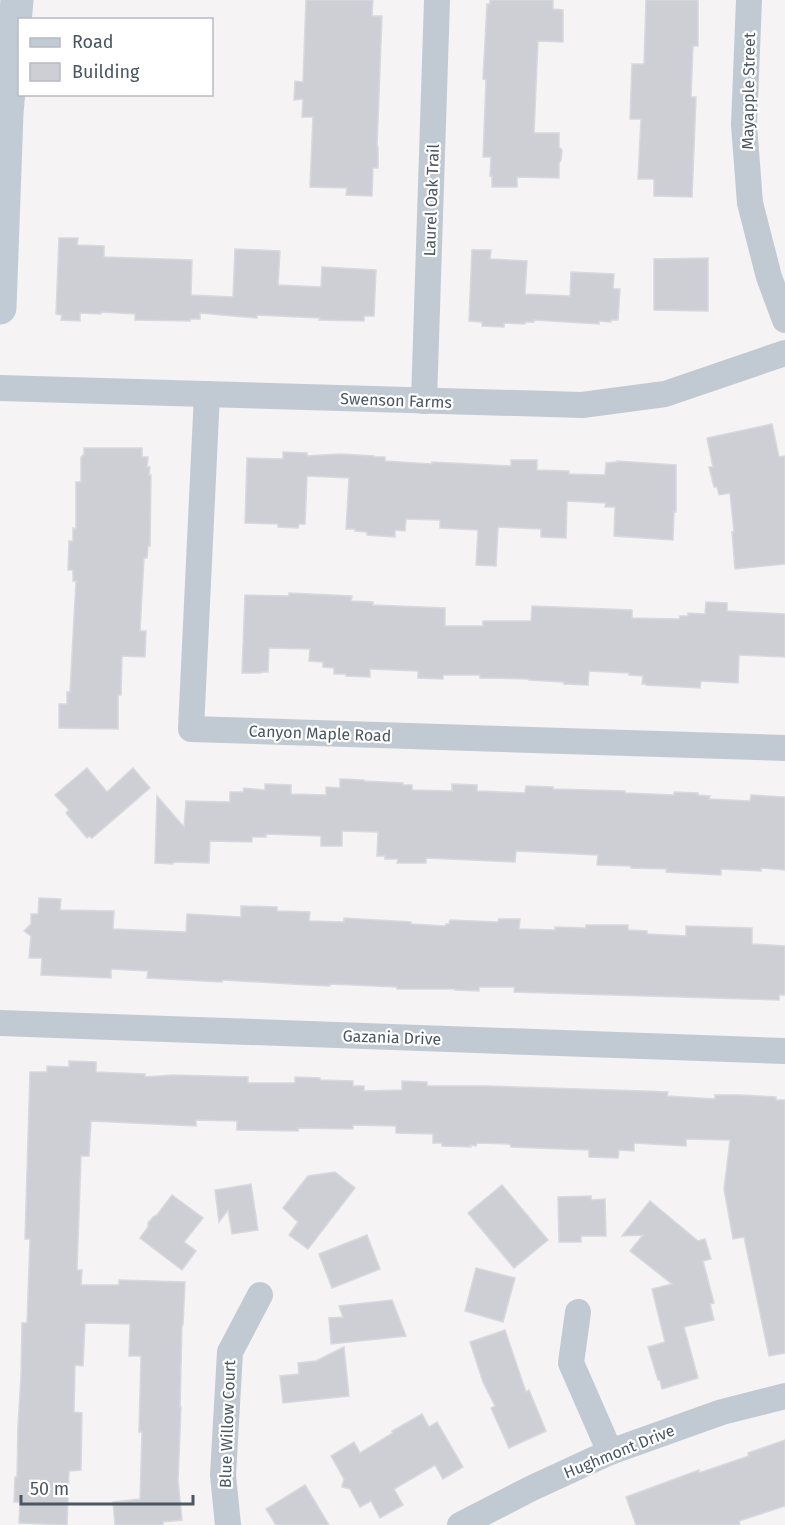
<svg xmlns="http://www.w3.org/2000/svg" width="785" height="1525" font-family="'Fira Sans',sans-serif">
<style>
.building{fill:#cdcfd5;stroke:#d7d9de;stroke-width:1.5}
.lines{fill:none;stroke-linecap:round;stroke-linejoin:round}
.street{stroke:#c1cad2;stroke-width:26}
.secondary{stroke:#c1cbd6;stroke-width:33}
.labels{text-anchor:middle;stroke-width:4.5;stroke-linejoin:round;paint-order:stroke}
.street-label{font-size:16px;fill:#4a5661;stroke:#fff}
</style>
<rect width="100%" height="100%" fill="#f5f3f3"/>
<g class="building">
<polygon points="306,0 373,0 372,16 382,16 377,147 378,147 378,168 373,168 372,196 346,195 347,188 310,187 313,117 302,117 303,99 294,100 295,81 303,82"/>
<polygon points="490,0 553,0 553,9 563,10 563,42 538,41 534,133 559,133 559,147 562,150 561,160 559,163 559,178 517,177 517,187 492,187 492,176 490,176 491,157 483,157 486,80 483,79 487,4 490,4"/>
<polygon points="646,0 698,0 698,46 693,46 691,97 696,97 692,197 654,196 654,179 638,179 641,119 630,119 632,64 644,64"/>
<polygon points="59,238 78,238 77,245 104,246 104,257 192,260 191,295 233,297 235,249 280,251 278,285 321,287 322,267 376,270 374,316 364,316 364,321 319,320 320,318 257,315 257,318 200,313 200,319 190,319 190,321 135,320 135,314 101,312 101,314 80,313 80,321 61,320 62,315 56,314"/>
<polygon points="472,250 491,250 490,259 527,261 525,294 570,296 571,272 614,274 613,289 620,289 618,320 611,320 611,322 599,321 599,324 534,320 534,322 525,322 525,324 504,323 504,327 482,326 482,322 469,321"/>
<polygon points="708,258 708,311 654,310 654,259"/>
<polygon points="772,424 779,457 785,456 785,564 735,569 732,532 734,532 730,493 719,495 717,487 714,487 709,467 713,467 707,438"/>
<polygon points="84,448 142,448 142,457 148,457 147,467 150,467 149,475 151,475 150,546 148,546 147,558 144,558 140,631 146,631 145,657 122,656 121,695 118,695 118,729 59,728 59,704 67,704 67,692 70,692 76,581 73,581 73,570 68,570 69,541 73,541 73,528 76,529 76,482 81,482 81,457 84,454"/>
<polygon points="283,452 307,453 307,456 340,454 374,456 374,457 385,457 385,461 432,464 432,462 511,466 511,460 537,460 537,470 569,471 569,474 605,475 606,463 617,462 617,461 676,465 676,512 674,512 673,540 614,536 615,507 605,507 606,503 567,501 566,538 541,537 541,529 498,527 496,566 476,565 478,530 440,528 440,520 406,519 405,531 395,530 395,537 367,535 367,532 355,531 355,529 346,529 349,478 307,476 305,524 299,524 298,528 278,527 278,524 245,523 247,458 283,459"/>
<polygon points="289,593 352,596 351,601 373,602 373,605 445,608 445,626 483,626 483,621 531,621 532,606 632,610 632,618 679,619 680,616 688,616 688,613 705,614 706,602 727,603 727,611 785,614 785,657 739,655 738,683 701,681 700,688 646,685 646,684 642,684 643,676 629,675 629,673 589,671 588,685 564,684 564,682 529,680 529,679 480,678 480,675 443,675 443,679 418,678 418,671 370,669 370,677 346,676 346,674 334,674 334,668 323,667 323,662 309,661 310,649 269,648 268,672 261,672 261,673 242,673 245,595 289,596"/>
<polygon points="87,768 107,792 133,768 150,788 92,838 89,836 87,838 66,813 69,810 55,795"/>
<polygon points="340,779 364,780 364,781 403,783 403,785 412,785 412,790 452,791 452,784 477,785 477,791 525,793 526,786 553,787 553,789 625,791 625,793 674,795 674,792 698,793 698,795 710,796 709,799 750,801 751,795 785,797 785,870 761,868 761,871 721,869 721,875 666,872 667,869 631,868 631,866 597,865 598,855 516,851 515,862 426,858 426,863 397,863 398,859 385,859 385,856 377,856 378,832 342,831 342,846 321,846 321,836 266,834 266,837 252,837 252,842 210,841 209,863 173,862 173,864 155,863 157,796 184,827 186,801 230,802 230,792 243,792 244,788 265,790 265,784 291,785 291,794 326,795 326,787 340,788"/>
<polygon points="39,898 61,899 60,910 114,911 113,929 186,932 187,914 241,917 241,906 277,907 277,911 310,912 309,921 344,922 344,918 411,922 411,924 445,926 446,924 449,924 450,920 498,922 499,919 520,919 519,929 555,930 555,927 586,928 586,925 628,925 628,930 647,931 647,934 686,936 686,926 752,928 752,944 785,946 785,995 779,995 779,1000 514,992 515,987 479,987 479,991 455,990 455,989 397,989 397,987 330,984 330,986 309,985 222,980 222,982 147,978 148,971 111,969 111,978 41,975 42,958 29,958 31,936 24,931 31,924 31,914 38,914"/>
<polygon points="69,1061 96,1062 96,1072 145,1074 145,1077 173,1075 248,1077 248,1083 295,1083 295,1077 320,1078 320,1080 353,1081 353,1086 364,1086 364,1091 402,1090 402,1081 427,1082 427,1086 488,1086 644,1091 668,1092 667,1096 715,1099 715,1095 740,1095 776,1097 776,1100 785,1100 785,1353 769,1356 744,1237 733,1239 724,1189 730,1140 686,1139 686,1146 634,1143 634,1151 619,1150 618,1158 589,1157 589,1150 511,1147 510,1144 477,1143 476,1146 470,1145 471,1147 442,1146 442,1143 433,1143 433,1134 396,1133 396,1126 353,1125 353,1129 298,1128 298,1131 237,1130 237,1121 196,1120 196,1126 91,1121 89,1156 81,1156 77,1270 82,1270 81,1285 119,1285 119,1280 185,1282 183,1325 182,1325 180,1407 181,1407 178,1480 182,1520 163,1522 163,1525 115,1525 113,1502 140,1499 142,1432 139,1432 141,1356 129,1356 130,1324 85,1323 83,1366 75,1365 74,1412 82,1413 81,1470 69,1471 67,1525 19,1523 20,1502 14,1502 15,1477 17,1477 18,1426 21,1376 22,1323 27,1323 30,1239 25,1239 30,1072 47,1072 47,1066 69,1067"/>
<polygon points="335,1172 355,1188 308,1249 289,1235 298,1222 283,1208 308,1176"/>
<polygon points="251,1184 258,1230 232,1234 228,1210 219,1222 215,1190"/>
<polygon points="502,1185 548,1240 514,1268 468,1213"/>
<polygon points="172,1195 203,1218 184,1242 196,1251 182,1270 140,1238 148,1227 148,1223 153,1217 157,1215"/>
<polygon points="591,1196 591,1200 605,1199 606,1236 581,1236 581,1242 559,1242 558,1197"/>
<polygon points="650,1201 698,1241 705,1239 711,1259 703,1261 714,1303 710,1304 714,1320 684,1327 698,1378 662,1389 660,1380 658,1380 648,1347 665,1342 652,1289 672,1284 630,1251 643,1235 622,1236"/>
<polygon points="367,1235 380,1269 332,1288 319,1254"/>
<polygon points="476,1268 515,1278 503,1322 465,1311"/>
<polygon points="392,1300 406,1336 331,1344 329,1318 343,1317 339,1306"/>
<polygon points="505,1330 526,1392 529,1390 546,1431 509,1448 491,1408 495,1406 483,1382 470,1342"/>
<polygon points="344,1347 349,1396 283,1403 280,1376 299,1374 298,1363 316,1361"/>
<polygon points="422,1414 429,1427 437,1422 463,1467 443,1479 435,1465 394,1489 403,1505 380,1518 371,1501 360,1507 350,1489 342,1487 344,1479 331,1456 354,1442 360,1453 393,1433 392,1431"/>
<polygon points="785,1440 785,1506 739,1521 740,1525 636,1525 626,1497 699,1470 699,1473 749,1456 748,1453"/>
<polygon points="305,1485 329,1525 276,1525 266,1509"/>
</g>
<g class="lines">
<g class="street">
<polyline points="749,0 744,125 750,203 769,277 785,320"/>
<polyline points="0,388 582,405 665,394 785,353"/>
<polyline points="207,394 191,729 785,748"/>
<polyline points="424,401 437,0"/>
<polyline points="0,1023 785,1051"/>
<polyline points="578,1312 571,1363 610,1452"/>
<polyline points="228,1525 223,1475 230,1352 260,1295"/>
<polyline points="460,1525 530,1489 610,1452 722,1412 785,1396"/>
</g>
<polyline class="secondary" points="0,308 7,113 17,0"/>
</g>
<g class="labels">
<g class="street-label">
<text transform="translate(748 91) rotate(-89)" y="6">Mayapple Street</text>
<text transform="translate(431 200) rotate(-88)" y="6">Laurel Oak Trail</text>
<text transform="translate(396 400) rotate(2)" y="6">Swenson Farms</text>
<text transform="translate(320 733) rotate(2)" y="6">Canyon Maple Road</text>
<text transform="translate(392 1037) rotate(2)" y="6">Gazania Drive</text>
<text transform="translate(227 1424) rotate(-88)" y="6">Blue Willow Court</text>
<text transform="translate(619 1451) rotate(-22)" y="6">Hughmont Drive</text>
</g>
</g>
<rect x="18" y="18" width="195" height="78" fill="#ffffff" stroke="#b7bbc0" stroke-width="1.5"/>
<rect x="30" y="38" width="30" height="9" fill="#c1cbd6" stroke="#b7bbc0" stroke-width="1.5"/>
<text x="72" y="48" font-size="18" fill="#4a5661">Road</text>
<rect x="30" y="63" width="30" height="18" fill="#cdcfd5" stroke="#b7bbc0" stroke-width="1.5"/>
<text x="72" y="78" font-size="18" fill="#4a5661">Building</text>
<path d="M21 1495v9h172v-9" fill="none" stroke="#4a5661" stroke-width="3"/>
<text x="30" y="1495" font-size="18" fill="#4a5661" stroke="#ffffff" stroke-width="4.5" paint-order="stroke">50 m</text>
</svg>
